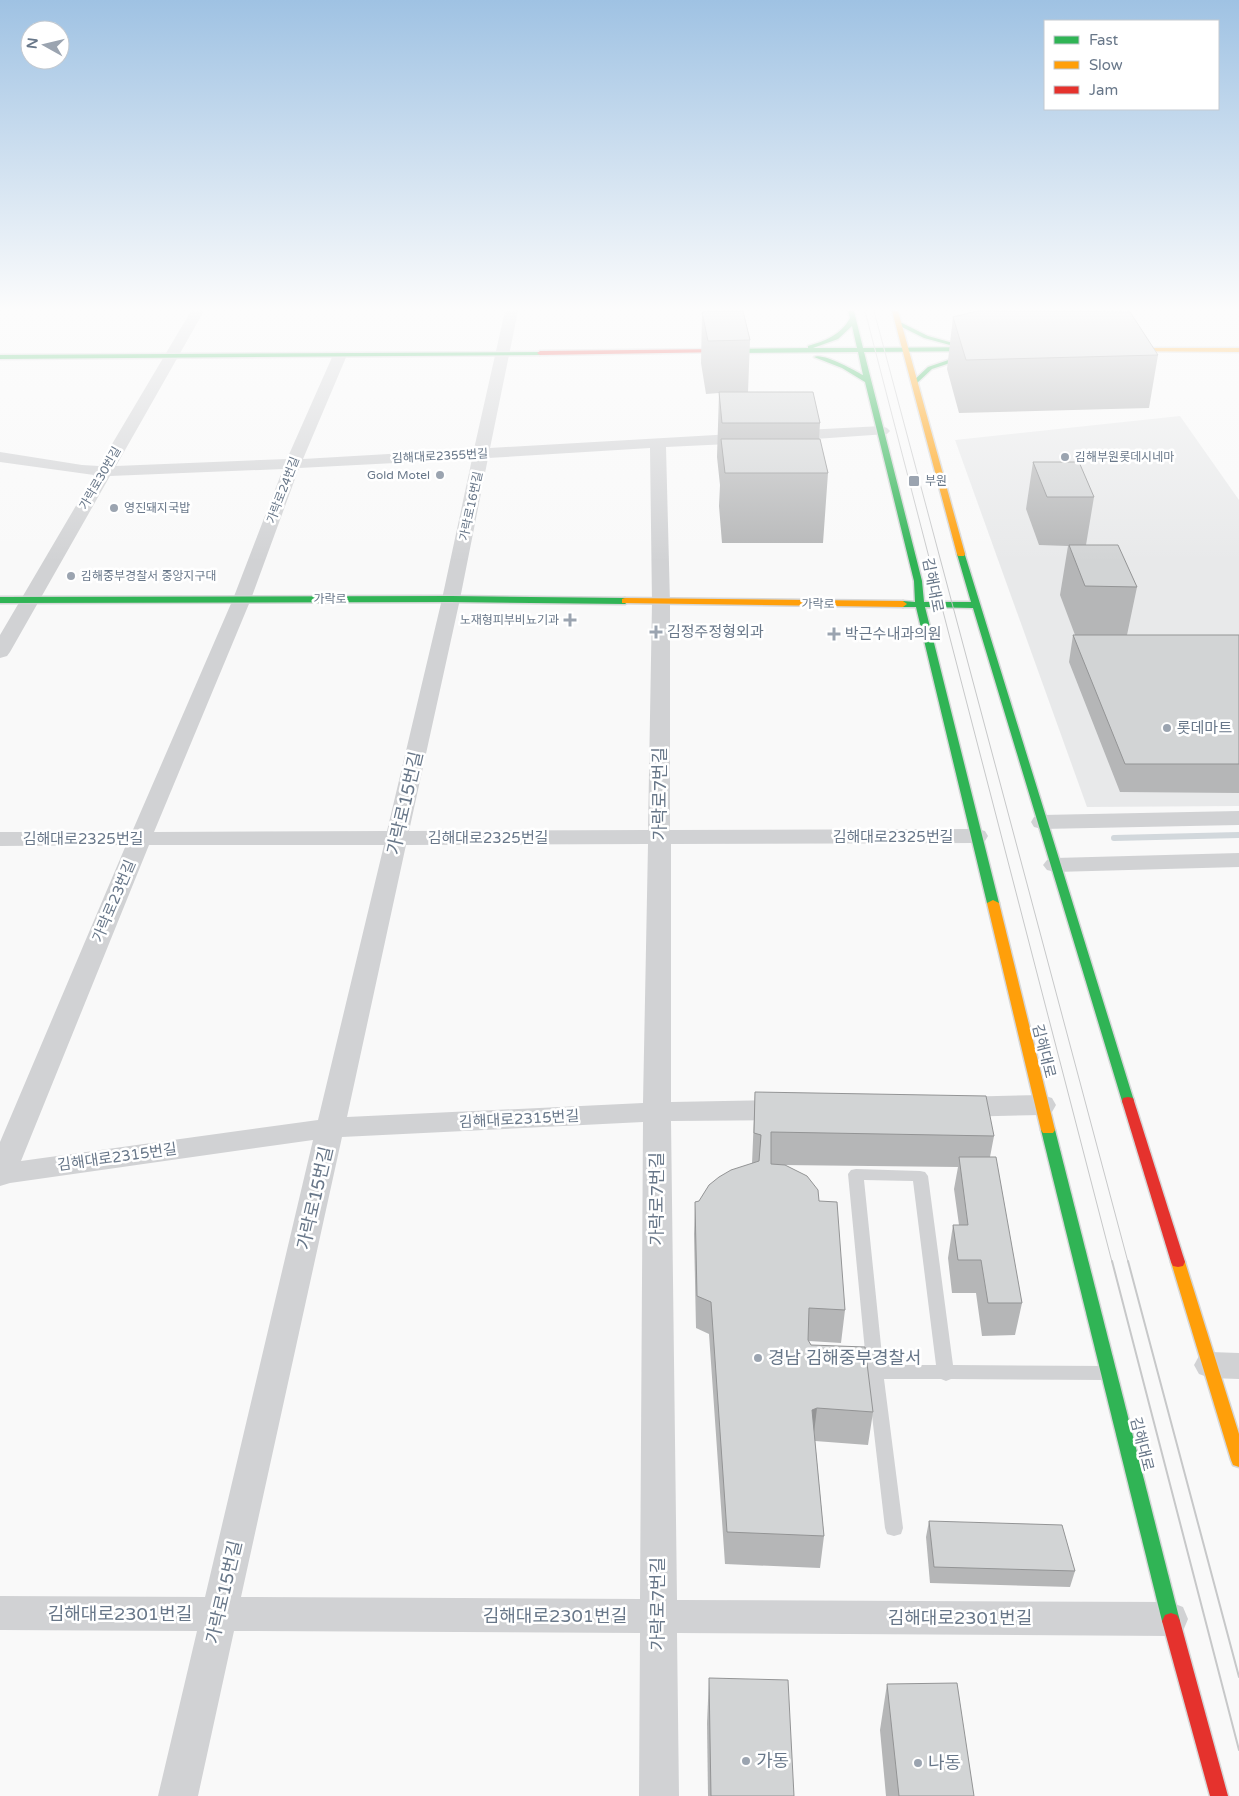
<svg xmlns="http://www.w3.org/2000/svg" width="1239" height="1796" font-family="'Varela Round','Noto Sans KR',sans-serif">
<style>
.built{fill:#e8e9ea}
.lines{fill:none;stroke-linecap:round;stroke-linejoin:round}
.stream{stroke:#d2d8dc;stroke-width:6}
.fast-casing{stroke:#d6d7d8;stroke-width:3}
.slow-casing{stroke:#d6d7d8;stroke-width:3}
.jam-casing{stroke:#d6d7d8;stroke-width:3}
.lane{fill:#d1d2d4;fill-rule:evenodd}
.street{fill:#d1d2d4;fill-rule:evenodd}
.fast{fill:#30b455;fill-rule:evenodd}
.slow{fill:#ff9f0a;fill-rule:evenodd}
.jam{fill:#e5322d;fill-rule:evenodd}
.tram-far1{stroke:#c7c8c9;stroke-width:1}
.tram{stroke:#c7c8c9;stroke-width:2}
.wall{fill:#b5b6b7}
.shaded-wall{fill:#939495}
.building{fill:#d2d4d5;stroke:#939495}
.poi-dot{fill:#9ba4b0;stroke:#fff;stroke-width:2}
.labels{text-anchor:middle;stroke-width:5;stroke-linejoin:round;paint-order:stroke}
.far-street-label{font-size:12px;fill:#687789;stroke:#fff}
.far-poi-label{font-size:12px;fill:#687789;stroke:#fff;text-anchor:start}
.street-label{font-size:15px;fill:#687789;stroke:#fff}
.poi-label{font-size:15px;fill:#687789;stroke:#fff;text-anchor:start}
.near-street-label{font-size:18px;fill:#687789;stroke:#fff}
.near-poi-label{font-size:18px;fill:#687789;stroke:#fff;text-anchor:start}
</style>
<rect width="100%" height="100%" fill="#f9f9f9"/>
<polygon class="built" points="1180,416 1239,500 1239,806 1087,807 955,440"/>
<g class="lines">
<polyline class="stream" points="1114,838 1239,835"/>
<defs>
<g id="fast">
<path d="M848 311H854L863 348 986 347 989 349 986 351 864 352 922 581 924 602H971L957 554 958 552H964L1134 1101 1133 1104H1123L1122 1101 973 608 925 607 999 903 993 906 987 903 916 607H903L899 604 903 601 915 602 914 581 865 382 842 368 814 357C822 352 854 370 863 375L858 352 725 353 722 351 725 349 808 348V346C825 341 841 335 850 318ZM852 326 857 348H813L838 339Z"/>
<polygon points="900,322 928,336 953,343 950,345 924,338 898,325 898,323"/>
<polygon points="542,352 543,353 540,355 0,359 0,355"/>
<polygon points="963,355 965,356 965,358 932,369 917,383 912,382 928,367"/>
<polygon points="451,596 625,598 629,601 625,604 451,602 0,603 0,597"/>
<polygon points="1048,1125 1053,1127 1055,1130 1180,1621 1177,1627 1171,1629 1165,1627 1162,1621 1041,1130 1043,1127"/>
</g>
<g id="slow">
<polygon points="892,311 898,311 965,554 964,556 958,556 957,554"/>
<polygon points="1119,348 1239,348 1239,352 1117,351 1116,350"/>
<polygon points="625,598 903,601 907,604 903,607 622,603 622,599"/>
<polygon points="993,900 999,903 1055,1130 1053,1133 1043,1133 1041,1130 987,903"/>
<polygon points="1178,1257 1183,1258 1185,1262 1239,1434 1239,1467 1233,1465 1231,1460 1171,1262 1173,1258"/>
</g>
<g id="jam">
<polygon points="725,349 728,351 727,352 540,355 537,353 540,351"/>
<polygon points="1128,1097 1133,1098 1134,1101 1185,1262 1183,1266 1178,1267 1173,1266 1171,1262 1122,1101 1123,1098"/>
<polygon points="1171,1613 1177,1615 1180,1621 1228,1796 1210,1796 1162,1621 1165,1615"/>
</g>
</defs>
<use href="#fast" class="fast-casing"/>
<use href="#slow" class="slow-casing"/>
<use href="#jam" class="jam-casing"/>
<path class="lane" d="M856 1169 920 1171 925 1172 928 1176 953 1365 1106 1366 1112 1368 1114 1373 1112 1378 1106 1380 951 1379 946 1381 941 1379H884L903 1528 901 1534 894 1536 887 1534 885 1528 867 1372 848 1174 851 1170ZM864 1180 913 1181 936 1365H883Z"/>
<g class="street">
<path d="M191 311H204L116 466 287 459 333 355 335 352H345L347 355 303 459 474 449 505 311H518L490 448 750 433 756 435 758 438 756 441 750 443 666 447 670 603V830L977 829 985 831 988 836 985 841 977 843 671 844V1102L785 1100 795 1103 799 1110 795 1117 785 1120 671 1121 677 1600 1170 1602 1183 1607 1188 1619 1183 1631 1170 1636 677 1633 679 1796H639L640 1633 234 1631 198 1796H158L197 1631 0 1630V1596L205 1597 313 1140 10 1183 0 1186V1142L126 845 0 846V832H132L233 599 283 469 110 476 10 652 7 656 0 658V635L94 475 0 462V452L82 465 99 466ZM650 448 652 603 648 830 409 831 460 599 488 458ZM472 459 442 599 387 831 154 832 251 599 299 468ZM648 844 643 1103 347 1117 406 845ZM149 845H384L318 1120 21 1161ZM643 1122 640 1599 241 1597 342 1137Z"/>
<polygon points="882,426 887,428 890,431 887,434 786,441 781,439 778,436 781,433 786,431"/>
<polygon points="1239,811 1239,825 1042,829 1034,827 1031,822 1034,817 1042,815"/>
<polygon points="1239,853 1239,867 1055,872 1047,870 1043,865 1047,860 1055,858"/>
<polygon points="1042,1095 1052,1098 1056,1105 1052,1112 1042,1115 956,1117 946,1114 942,1107 946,1100 956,1097"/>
<polygon points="1210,1352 1239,1353 1239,1379 1210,1378 1199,1374 1194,1365 1199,1356"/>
</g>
<use href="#fast" class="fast"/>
<use href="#slow" class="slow"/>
<use href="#jam" class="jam"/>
<g class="tram-far1">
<polyline points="865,311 1112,1262"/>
<polyline points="874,311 1128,1262"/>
</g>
<g class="tram">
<polyline points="1112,1261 1239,1750"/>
<polyline points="1128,1261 1239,1677"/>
</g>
</g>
<g class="wall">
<polygon points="709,311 743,311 750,340 748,392 820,423 819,439 828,473 823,543 722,543 719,506 720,485 717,457 719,393 706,394 701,363 702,312 709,312"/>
<polygon points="953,317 1158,355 1149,408 959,413 947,369"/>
<polygon points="1033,462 1094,497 1086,545 1137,587 1127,635 1239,635 1239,793 1120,792 1069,662 1073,635 1075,635 1060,595 1068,546 1039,545 1026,509"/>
<polygon points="755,1092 994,1136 990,1157 1022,1303 1015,1335 982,1336 976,1293 952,1293 948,1258 953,1225 959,1225 954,1189 958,1167 782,1165 819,1201 845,1310 841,1343 809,1341 811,1345 873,1412 868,1445 815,1441 824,1536 820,1568 725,1564 709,1334 696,1328 694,1234 695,1202 699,1201 752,1164"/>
<polygon points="929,1521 1075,1571 1070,1587 930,1583 926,1537"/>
<polygon points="709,1678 794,1796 708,1796 707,1723"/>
<polygon points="887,1684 974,1796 886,1796 880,1730"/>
</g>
<polygon class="shaded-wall" points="817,1408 813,1441 812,1410"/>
<g class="building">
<polygon points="743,311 750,340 708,341 702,312"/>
<polygon points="977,311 1130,312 1158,355 966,360 953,317"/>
<polygon points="719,392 813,392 820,423 722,423"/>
<polygon points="721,439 820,439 828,473 725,473"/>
<polygon points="1033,462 1079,462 1094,497 1047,497"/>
<polygon points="1069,545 1118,545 1137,587 1085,586"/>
<polygon points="1073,635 1239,635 1239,764 1125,764"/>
<polygon points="755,1092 986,1096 994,1136 771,1132 771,1164 785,1165 807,1176 818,1190 819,1201 837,1202 845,1310 809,1308 808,1340 811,1345 865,1347 873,1412 817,1408 812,1410 824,1536 727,1532 711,1302 697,1296 695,1202 699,1201 709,1185 719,1177 731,1170 759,1161 761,1135 754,1133"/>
<polygon points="959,1157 996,1157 1022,1303 988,1303 981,1260 958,1260 953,1225 968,1225"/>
<polygon points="929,1521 1062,1525 1075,1571 934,1567"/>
<polygon points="709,1678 788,1680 794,1796 711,1796"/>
<polygon points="957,1683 974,1796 899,1796 887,1684"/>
</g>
<linearGradient id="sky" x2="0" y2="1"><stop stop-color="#9fc2e3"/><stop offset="0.55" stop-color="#fcfcfc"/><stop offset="1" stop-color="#fcfcfc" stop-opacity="0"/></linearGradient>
<rect width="1239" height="562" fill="url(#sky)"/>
<g class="poi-dot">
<circle cx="1065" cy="457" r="5"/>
<circle cx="440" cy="475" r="5"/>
<rect x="908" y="475" width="12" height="12" rx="2.5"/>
<circle cx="114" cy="508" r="5"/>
<circle cx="71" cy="576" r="5"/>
<path d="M567.5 612.5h5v5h5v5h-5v5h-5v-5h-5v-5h5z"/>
<path d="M653.5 624.5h5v5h5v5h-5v5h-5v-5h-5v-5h5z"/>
<path d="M831.5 626.5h5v5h5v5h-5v5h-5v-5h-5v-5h5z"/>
<circle cx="1167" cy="728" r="5"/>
<circle cx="758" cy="1358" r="5"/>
<circle cx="746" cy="1761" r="5"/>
<circle cx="918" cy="1763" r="5"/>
</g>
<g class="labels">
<g class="far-street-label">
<text transform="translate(440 456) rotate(-3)" y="4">김해대로2355번길</text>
<text transform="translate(100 478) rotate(-60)" y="4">가락로30번길</text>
<text transform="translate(283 490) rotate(-69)" y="4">가락로24번길</text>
<text transform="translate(471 506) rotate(-78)" y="4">가락로16번길</text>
<text x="330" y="603">가락로</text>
<text x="818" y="608">가락로</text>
</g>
<g class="far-poi-label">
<text x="1075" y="461">김해부원롯데시네마</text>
<text x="430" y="479" text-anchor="end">Gold Motel</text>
<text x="925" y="485">부원</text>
<text x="124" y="512">영진돼지국밥</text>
<text x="81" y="580">김해중부경찰서 중앙지구대</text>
<text x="559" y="624" text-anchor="end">노재형피부비뇨기과</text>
</g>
<g class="street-label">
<text transform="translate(933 585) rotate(79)" y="5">김해대로</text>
<text x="893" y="842">김해대로2325번길</text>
<text x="488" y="843">김해대로2325번길</text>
<text x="83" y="844">김해대로2325번길</text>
<text transform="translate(114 901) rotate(-67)" y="5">가락로23번길</text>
<text transform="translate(1044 1051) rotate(76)" y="5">김해대로</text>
<text transform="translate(519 1119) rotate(-3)" y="5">김해대로2315번길</text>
<text transform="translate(117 1157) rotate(-8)" y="5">김해대로2315번길</text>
<text transform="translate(1142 1444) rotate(76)" y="5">김해대로</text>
</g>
<g class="poi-label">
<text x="667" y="637">김정주정형외과</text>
<text x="845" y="639">박근수내과의원</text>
<text x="1177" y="733">롯데마트</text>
</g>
<g class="near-street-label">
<text transform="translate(660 794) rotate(-90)" y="6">가락로7번길</text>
<text transform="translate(405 803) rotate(-77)" y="6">가락로15번길</text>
<text transform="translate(315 1198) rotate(-77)" y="6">가락로15번길</text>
<text transform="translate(657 1199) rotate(-90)" y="6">가락로7번길</text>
<text transform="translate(224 1592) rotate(-77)" y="6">가락로15번길</text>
<text transform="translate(658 1604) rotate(-90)" y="6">가락로7번길</text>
<text x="120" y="1620">김해대로2301번길</text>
<text x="555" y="1622">김해대로2301번길</text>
<text x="960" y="1624">김해대로2301번길</text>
</g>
<g class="near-poi-label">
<text x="768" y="1364">경남 김해중부경찰서</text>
<text x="756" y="1767">가동</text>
<text x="928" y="1769">나동</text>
</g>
</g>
<rect x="1044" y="20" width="175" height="90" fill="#ffffff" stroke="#c3c9d0"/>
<rect x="1054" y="36" width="25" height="8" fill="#30b455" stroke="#c3c9d0"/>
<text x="1089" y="45" font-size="15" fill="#687789">Fast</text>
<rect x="1054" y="61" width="25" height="8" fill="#ff9f0a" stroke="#c3c9d0"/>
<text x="1089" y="70" font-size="15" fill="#687789">Slow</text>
<rect x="1054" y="86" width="25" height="8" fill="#e5322d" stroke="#c3c9d0"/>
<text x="1089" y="95" font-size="15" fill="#687789">Jam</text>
<g transform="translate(45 45) rotate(278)"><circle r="24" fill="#ffffff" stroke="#c3c9d0"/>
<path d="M0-4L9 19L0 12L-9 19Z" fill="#9ba4b0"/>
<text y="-8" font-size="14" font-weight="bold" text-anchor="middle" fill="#687789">N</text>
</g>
</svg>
